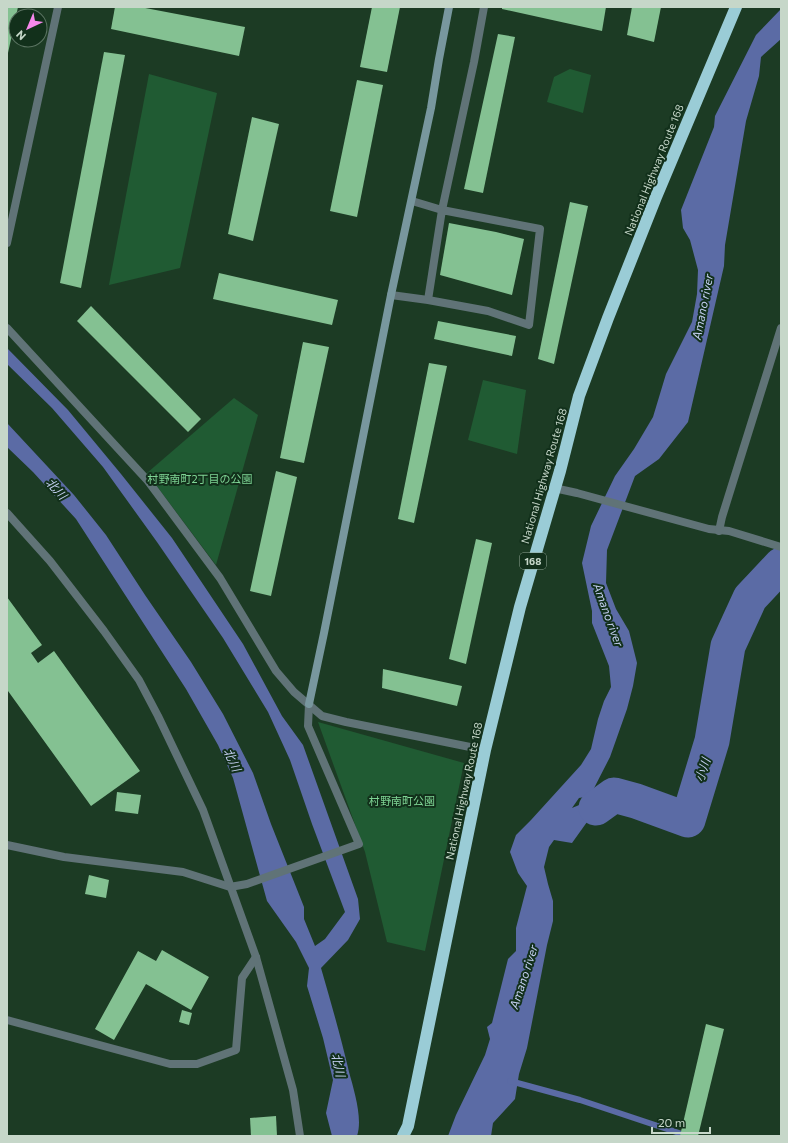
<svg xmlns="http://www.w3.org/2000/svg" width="788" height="1143" font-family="Commissioner,'Noto Sans JP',sans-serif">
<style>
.park{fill:#205b33}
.water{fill:#5b6ba5}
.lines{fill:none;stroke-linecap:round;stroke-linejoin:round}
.stream{stroke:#5b6ba5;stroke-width:6}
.river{stroke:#5b6ba5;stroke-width:35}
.building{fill:#84c192}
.street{stroke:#607377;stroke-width:8}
.secondary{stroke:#78979e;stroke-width:8}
.highway{stroke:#9accd6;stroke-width:12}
.labels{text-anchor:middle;stroke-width:4;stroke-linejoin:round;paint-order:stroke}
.shield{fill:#12301b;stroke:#90a595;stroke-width:1}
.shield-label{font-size:10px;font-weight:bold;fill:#c6d7c9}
.street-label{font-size:11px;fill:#c6d7c9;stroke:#12301b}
.park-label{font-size:11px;fill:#7fd595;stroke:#12301b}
.water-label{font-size:12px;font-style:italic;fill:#c4cff1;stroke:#12301b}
</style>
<rect width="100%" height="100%" fill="#1c3b24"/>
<g class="park">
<polygon points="570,69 591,75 583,113 547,102 554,77"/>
<polygon points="149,74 217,93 180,268 109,285"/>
<polygon points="483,380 526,390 517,454 468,440"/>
<polygon points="234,398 258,415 216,565 147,473"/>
<polygon points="318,722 464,763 425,951 387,942 365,852"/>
</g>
<g class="water">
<polygon points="781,9 781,39 761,57 759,76 746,121 725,245 724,266 688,422 659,459 635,476 607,550 606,583 616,609 629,631 637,663 633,686 627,709 610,757 590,796 579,798 572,808 584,803 610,787 640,797 638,808 616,801 592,815 572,843 554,840 549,847 544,867 548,884 553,901 553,921 547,945 527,1048 519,1074 515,1099 493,1123 491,1136 448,1136 456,1115 485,1055 490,1039 487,1027 492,1023 508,959 516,951 516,928 527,886 518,873 510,852 516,835 531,820 581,765 591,749 598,719 604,701 611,687 609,666 592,623 592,611 582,563 591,526 615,476 634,449 653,417 666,374 692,322 697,294 698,270 690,240 683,228 681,210 714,127 715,116 756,35"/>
<path d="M7 348 68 410 121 474 172 538 243 644 282 716 303 745 358 899 360 919 348 940 321 968C331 1003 341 1037 349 1072 354 1090 363 1119 357 1136H332L326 1113 333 1080 323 1038 307 986 309 968 296 942 267 901 233 778 218 745 186 689 76 519 33 472 7 447V423L74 495 106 535 145 595 191 662 223 714 253 773 271 824 304 907V919L315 946 325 939 345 912 312 824 290 760 268 712 223 638 157 542 103 467 52 408 7 364Z"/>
</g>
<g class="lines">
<polyline class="stream" points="510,1081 580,1100 688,1136"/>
<polyline class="river" points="596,808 614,795 636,801 688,820 712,741 728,646 750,598 781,565"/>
</g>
<g class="building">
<polygon points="7,7 18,7 8,53 7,53"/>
<polygon points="115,7 140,7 245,27 239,56 111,29"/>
<polygon points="372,7 400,7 387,72 360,67"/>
<polygon points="502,7 606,7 602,31 502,9"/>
<polygon points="632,7 661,7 654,42 627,35"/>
<polygon points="498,34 515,37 483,193 464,189"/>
<polygon points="104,52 125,55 81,288 60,283"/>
<polygon points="357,80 383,85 357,217 330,211"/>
<polygon points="252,117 279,124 253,241 228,234"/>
<polygon points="570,202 588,206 554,364 538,359"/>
<polygon points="449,223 496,232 524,239 512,295 440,275"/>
<polygon points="219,273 338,300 332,325 213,299"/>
<polygon points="91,306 201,419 188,432 77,321"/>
<polygon points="438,321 516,336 512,356 434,339"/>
<polygon points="303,342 329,347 304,463 280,458"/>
<polygon points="429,363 447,366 414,523 398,519"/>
<polygon points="276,471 297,477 271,596 250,591"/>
<polygon points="476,539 492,543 466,664 449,659"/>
<polygon points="7,597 42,645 31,653 38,663 54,651 140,771 91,806 8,691 7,692"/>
<polygon points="383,669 462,686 457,706 382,688"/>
<polygon points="117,792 141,795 138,814 115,811"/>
<polygon points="89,875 109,880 106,898 85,894"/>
<polygon points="162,950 209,977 191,1010 146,984 114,1040 95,1029 138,951 156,961"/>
<polygon points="182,1010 192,1013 189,1025 179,1022"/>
<polygon points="706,1024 724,1029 698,1136 680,1136"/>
<polygon points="276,1116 277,1136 251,1136 250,1118"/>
</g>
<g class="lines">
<g class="street">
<polyline points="412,201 442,210 474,62 484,7"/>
<polyline points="7,243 58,7"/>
<polyline points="391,295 428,300 488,311 529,325 540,229 442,210 428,300"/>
<polyline points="7,328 148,481 220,578 276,671 294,692 322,716 346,722 485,750"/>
<polyline points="554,488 577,493 709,529 729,531 781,547"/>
<polyline points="7,513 50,561 104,631 139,680 158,716 203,810 256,957 293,1090 300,1136"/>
<polyline points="719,531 722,517 781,328"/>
<polyline points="7,845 64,857 183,872 230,887 247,884 359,844 308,726 309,704"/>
<polyline points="7,1020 170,1064 197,1064 236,1050 242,978 256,957"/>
</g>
<polyline class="secondary" points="309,704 324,633 391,295 431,108 439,59 449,7"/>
<polyline class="highway" points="403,1136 408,1126 485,750 520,607 560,471 579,396 608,318 656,197 736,7"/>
</g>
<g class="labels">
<rect class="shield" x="520" y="553" width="26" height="16" rx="3"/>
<g class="shield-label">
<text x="533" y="565">168</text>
</g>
<g class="street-label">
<text transform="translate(654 170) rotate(-68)" y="4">National Highway Route 168</text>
<text transform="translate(544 476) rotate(-74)" y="4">National Highway Route 168</text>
<text transform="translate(464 791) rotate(-78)" y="4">National Highway Route 168</text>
</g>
<g class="park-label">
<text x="200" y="483">村野南町2丁目の公園</text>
<text x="402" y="805">村野南町公園</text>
</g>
<g class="water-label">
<text transform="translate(703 307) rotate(-79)" y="4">Amano river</text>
<text transform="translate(56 489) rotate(47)" y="4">北川</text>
<text transform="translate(608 615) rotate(70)" y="4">Amano river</text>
<text transform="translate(232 760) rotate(65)" y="4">北川</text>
<text transform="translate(703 770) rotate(-72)" y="4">小川</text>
<text transform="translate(524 977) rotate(-72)" y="4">Amano river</text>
<text transform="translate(338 1065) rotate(77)" y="4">北川</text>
</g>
</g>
<rect width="788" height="1143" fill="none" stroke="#c6d7c9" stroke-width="16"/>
<g transform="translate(28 28) rotate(224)"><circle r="19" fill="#12301b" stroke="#5a7361"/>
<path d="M0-3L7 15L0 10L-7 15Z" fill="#f788ec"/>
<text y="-6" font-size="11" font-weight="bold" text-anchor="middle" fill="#c6d7c9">N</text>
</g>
<path d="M652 1127v6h58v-6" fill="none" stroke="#c6d7c9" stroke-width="2"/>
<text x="658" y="1127" font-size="12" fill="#c6d7c9" stroke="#12301b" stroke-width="3" paint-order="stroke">20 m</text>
</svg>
